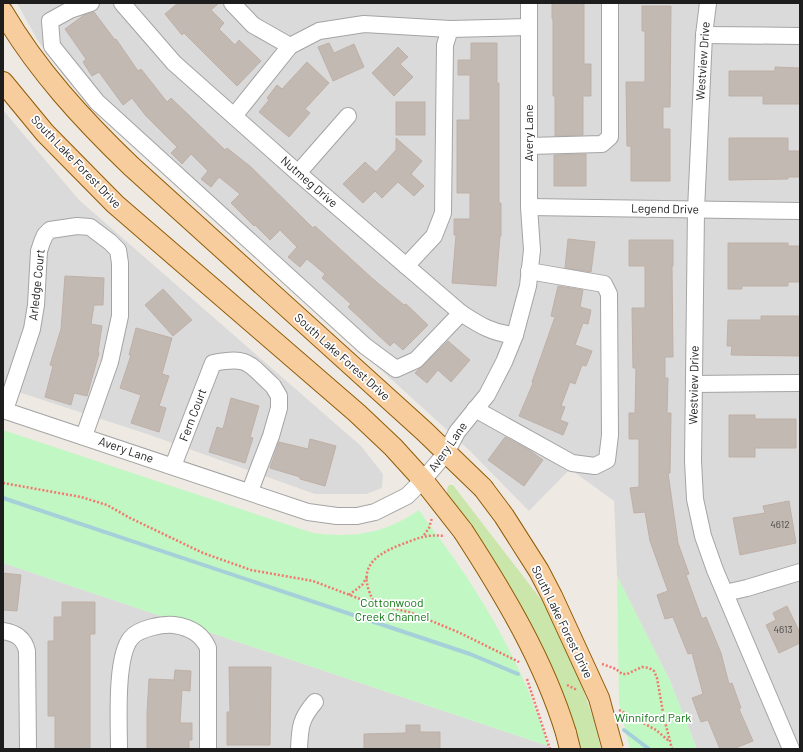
<svg xmlns="http://www.w3.org/2000/svg" width="803" height="752" font-family="Barlow,sans-serif">
<style>
.residential{fill:#dbdada}
.grass{fill:#cae6ab}
.park{fill:#c1f7c3}
.lines{fill:none;stroke-linecap:round;stroke-linejoin:round}
.stream{stroke:#a5d0da;stroke-width:4}
.building{fill:#c2b9b3;stroke:#bfb0a6}
.minor-casing{stroke:#a4a4a4;stroke-width:18}
.major-casing{stroke:#905c06;stroke-width:22}
.path{stroke:#f3776e;stroke-width:2.5;stroke-dasharray:2 2;stroke-linecap:butt}
.minor{stroke:#fff;stroke-width:16}
.major{stroke:#f8cd9e;stroke-width:20}
.major-bridge-casing{stroke:#905c06;stroke-width:22;stroke-linecap:butt}
.major-bridge{stroke:#f8cd9e;stroke-width:20}
.labels{text-anchor:middle;stroke-width:3.5;stroke-linejoin:round;paint-order:stroke}
.number-label{font-size:10px;fill:#464442}
.street-label{font-size:12px;fill:#1d1d1d;stroke:#fff}
.park-label{font-size:12px;fill:#107614;stroke:#fff}
</style>
<rect width="100%" height="100%" fill="#eeeae3"/>
<g class="residential">
<polygon points="17,3 800,3 800,749 697,749 670,681 617,576 614,501 570,469 529,511 469,450 112,125 70,84 38,41"/>
<polygon points="3,110 79,200 361,446 383,474 382,488 366,494 315,494 150,435 3,387"/>
<polygon points="3,563 548,746 549,749 3,749"/>
</g>
<path class="grass" d="M449 485H453L456 489 546 606 573 660 593 718 601 749H575L449 503C448 497 445 490 449 485Z"/>
<g class="park">
<path d="M3 430 313 533C354 538 384 534 419 510 437 536 457 561 473 587 505 637 531 689 548 746L3 563Z"/>
<polygon points="617,576 670,681 697,749 630,749 619,703"/>
</g>
<g class="lines">
<g class="stream">
<polyline points="3,498 470,654 518,674"/>
<polyline points="624,730 649,749"/>
</g>
</g>
<g class="building">
<polygon points="178,3 219,3 211,10 224,23 219,29 235,45 239,40 261,61 237,86 184,33 182,35 165,14"/>
<polygon points="552,3 584,3 584,64 591,64 591,96 583,96 583,135 555,136 555,96 553,96 553,19 552,19"/>
<polygon points="642,6 671,6 670,107 663,107 663,129 670,129 670,181 631,181 631,146 627,146 626,82 645,82 645,31 642,31"/>
<polygon points="94,12 115,40 116,39 138,71 141,69 167,102 171,98 225,150 227,148 251,167 313,228 315,226 373,279 404,305 406,304 428,325 403,350 394,342 390,346 348,307 351,304 322,278 325,274 307,259 300,267 288,257 297,247 280,230 270,240 255,225 254,226 231,203 240,194 219,177 211,187 201,179 208,171 191,154 182,164 171,153 177,147 146,116 132,98 123,105 99,72 92,76 83,62 86,59 65,29 84,15"/>
<polygon points="329,43 334,53 354,44 364,67 333,81 318,47"/>
<polygon points="471,43 497,43 497,83 499,83 499,203 501,203 501,236 500,236 496,286 452,283 456,235 454,235 454,219 470,219 470,193 457,193 457,120 470,120 470,75 458,75 458,60 471,60"/>
<polygon points="398,47 408,57 400,64 413,77 394,96 372,73"/>
<polygon points="307,62 329,83 305,109 310,113 289,137 259,112 269,100 267,98 277,85 282,89"/>
<polygon points="775,67 800,68 800,104 763,104 763,96 729,96 729,71 775,71"/>
<rect x="396" y="102" width="29" height="33"/>
<polygon points="396,138 422,161 411,174 424,186 414,196 398,182 382,198 375,191 363,203 343,184 365,162 376,172 396,150"/>
<polygon points="729,138 788,138 788,151 800,151 800,177 788,177 788,179 729,180"/>
<polygon points="586,154 586,186 554,186 554,155"/>
<polygon points="568,239 595,242 591,272 565,268"/>
<polygon points="629,240 673,240 673,266 672,266 673,357 665,357 665,378 668,378 667,413 671,413 670,473 668,473 678,543 689,574 686,575 702,619 706,617 721,653 729,684 732,683 741,708 739,709 753,741 733,749 720,749 708,720 701,722 692,698 703,694 692,653 688,654 673,617 665,619 657,595 668,591 650,541 645,512 634,513 630,488 639,487 639,439 629,439 629,413 635,413 636,368 633,368 632,308 645,308 645,266 629,266"/>
<polygon points="728,243 788,243 788,246 800,246 800,282 788,282 788,286 742,286 742,289 728,289"/>
<polygon points="65,276 104,278 103,305 94,305 91,324 102,326 98,352 99,353 87,396 74,393 71,405 45,397 53,366 50,365 61,329"/>
<polygon points="558,286 583,290 580,307 591,310 588,324 583,323 575,345 592,351 586,366 582,365 575,384 570,382 561,406 565,407 560,420 568,423 563,435 519,416 533,383 532,382 555,317 551,316"/>
<polygon points="163,289 192,320 173,336 145,305"/>
<polygon points="761,316 800,316 800,356 731,355 732,346 727,346 728,320 761,320"/>
<polygon points="136,328 172,338 162,374 169,376 159,406 166,408 159,432 131,423 141,395 120,388 131,355 129,355"/>
<polygon points="448,341 470,360 451,382 438,370 427,383 415,373"/>
<polygon points="231,398 259,406 250,437 253,438 245,463 209,452 217,427 223,429"/>
<polygon points="729,415 755,415 755,419 796,419 796,448 755,448 755,457 729,457"/>
<polygon points="505,437 529,450 543,460 524,486 488,460"/>
<polygon points="310,439 336,446 325,486 300,479 300,477 270,468 279,442 308,449"/>
<polygon points="789,501 796,543 740,555 733,518 765,513 763,506"/>
<polygon points="3,573 21,575 17,611 3,610"/>
<polygon points="62,602 95,602 95,634 90,634 90,749 55,749 55,716 48,716 48,641 54,641 54,617 62,617"/>
<polygon points="787,606 800,633 800,643 779,653 766,625 776,620 773,613"/>
<polygon points="229,667 271,667 270,745 227,745 227,712 230,712"/>
<polygon points="175,670 191,671 190,691 182,690 180,723 192,723 192,740 189,740 189,749 147,749 147,712 149,679 174,680"/>
<polygon points="406,725 420,725 420,732 440,732 440,749 364,749 364,734 406,733"/>
</g>
<g class="lines">
<defs>
<g id="minor">
<polyline points="91,3 70,10 50,21 52,46 97,102 365,346 396,369 416,360 461,313"/>
<path d="M122 3 174 63 298 173 461 313C478 324 493 334 515 335"/>
<polyline points="232,3 253,25 290,46"/>
<polyline points="708,3 704,35 696,210 693,461 695,499 703,536 715,570 791,749"/>
<polyline points="704,35 800,36"/>
<polyline points="234,116 290,46 319,31 364,24 450,29"/>
<polyline points="529,146 602,144 610,137 610,3"/>
<polyline points="298,173 348,116"/>
<polyline points="529,207 800,211"/>
<polyline points="406,266 434,236 443,213 445,45 450,29 529,27"/>
<polyline points="694,384 800,383"/>
<polyline points="475,409 572,463 595,466 607,460 610,435 609,294 604,284 529,271"/>
<polyline points="3,410 308,512 337,516 357,516 375,512 407,496 423,480 446,453 457,432 487,395 504,362 515,335 528,286 532,250 529,207 529,3"/>
<polyline points="5,410 32,329 36,305 39,251 42,242 45,235 50,230 77,226 90,227 110,242 118,250 120,263 120,316 110,362 84,436"/>
<path d="M173 466 213 363C249 356 248 363 273 386L279 396V408L271 436 250 491"/>
<polyline points="725,593 747,588 800,572"/>
<path d="M3 631C16 633 24 638 27 651L28 749"/>
<path d="M119 749C119 723 115 657 131 638 139 628 163 624 174 625 189 627 202 634 208 648V749"/>
<path d="M299 749C300 728 300 719 315 702"/>
</g>
<g id="major">
<path d="M3 12C37 70 83 120 131 166L424 431 483 488"/>
<polyline points="3,82 45,133 115,204 357,413 393,447 423,480 463,531"/>
<polyline points="566,733 570,749"/>
</g>
</defs>
<use href="#minor" class="minor-casing"/>
<use href="#major" class="major-casing"/>
<g class="path">
<polyline points="3,483 81,497 107,505 130,518 203,553 251,570 313,581 368,602 412,613 458,632 519,662"/>
<polyline points="424,535 429,528 432,518"/>
<polyline points="349,595 362,585 367,577"/>
<path d="M375 604C357 572 369 557 400 545 419 538 425 534 445 536"/>
<polyline points="602,664 616,669 622,674 627,674 642,667 649,668 654,671 657,678 664,718 672,749"/>
<polyline points="527,679 550,749"/>
<polyline points="567,685 577,690"/>
<polyline points="619,710 656,730 669,741"/>
</g>
<use href="#minor" class="minor"/>
<use href="#major" class="major"/>
<defs>
<g id="major-bridge">
<polyline points="483,488 504,516 539,571 552,596 599,698 613,749"/>
<path d="M463 531C504 594 544 661 566 733"/>
</g>
</defs>
<use href="#major-bridge" class="major-bridge-casing"/>
<use href="#major-bridge" class="major-bridge"/>
</g>
<g class="labels">
<g class="number-label">
<text x="780" y="528">4612</text>
<text x="783" y="633">4613</text>
</g>
<g class="street-label">
<text transform="translate(703 61) rotate(-86)" y="4">Westview Drive</text>
<text transform="translate(529 133) rotate(-90)" y="4">Avery Lane</text>
<text transform="translate(76 162) rotate(46)" y="4">South Lake Forest Drive</text>
<text transform="translate(309 182) rotate(41)" y="4">Nutmeg Drive</text>
<text transform="translate(665 209) rotate(1)" y="4">Legend Drive</text>
<text transform="translate(37 285) rotate(-84)" y="4">Arledge Court</text>
<text transform="translate(342 357) rotate(42)" y="4">South Lake Forest Drive</text>
<text transform="translate(694 385) rotate(-89)" y="4">Westview Drive</text>
<text transform="translate(193 415) rotate(-69)" y="4">Fern Court</text>
<text transform="translate(448 447) rotate(-55)" y="4">Avery Lane</text>
<text transform="translate(126 450) rotate(19)" y="4">Avery Lane</text>
<text transform="translate(562 622) rotate(64)" y="4">South Lake Forest Drive</text>
</g>
<g class="park-label">
<text x="392" y="607">Cottonwood<tspan x="392" dy="14">Creek Channel</tspan></text>
<text x="653" y="722">Winniford Park</text>
</g>
</g>
<rect width="803" height="752" fill="none" stroke="#1d1d1d" stroke-width="8"/>
</svg>
